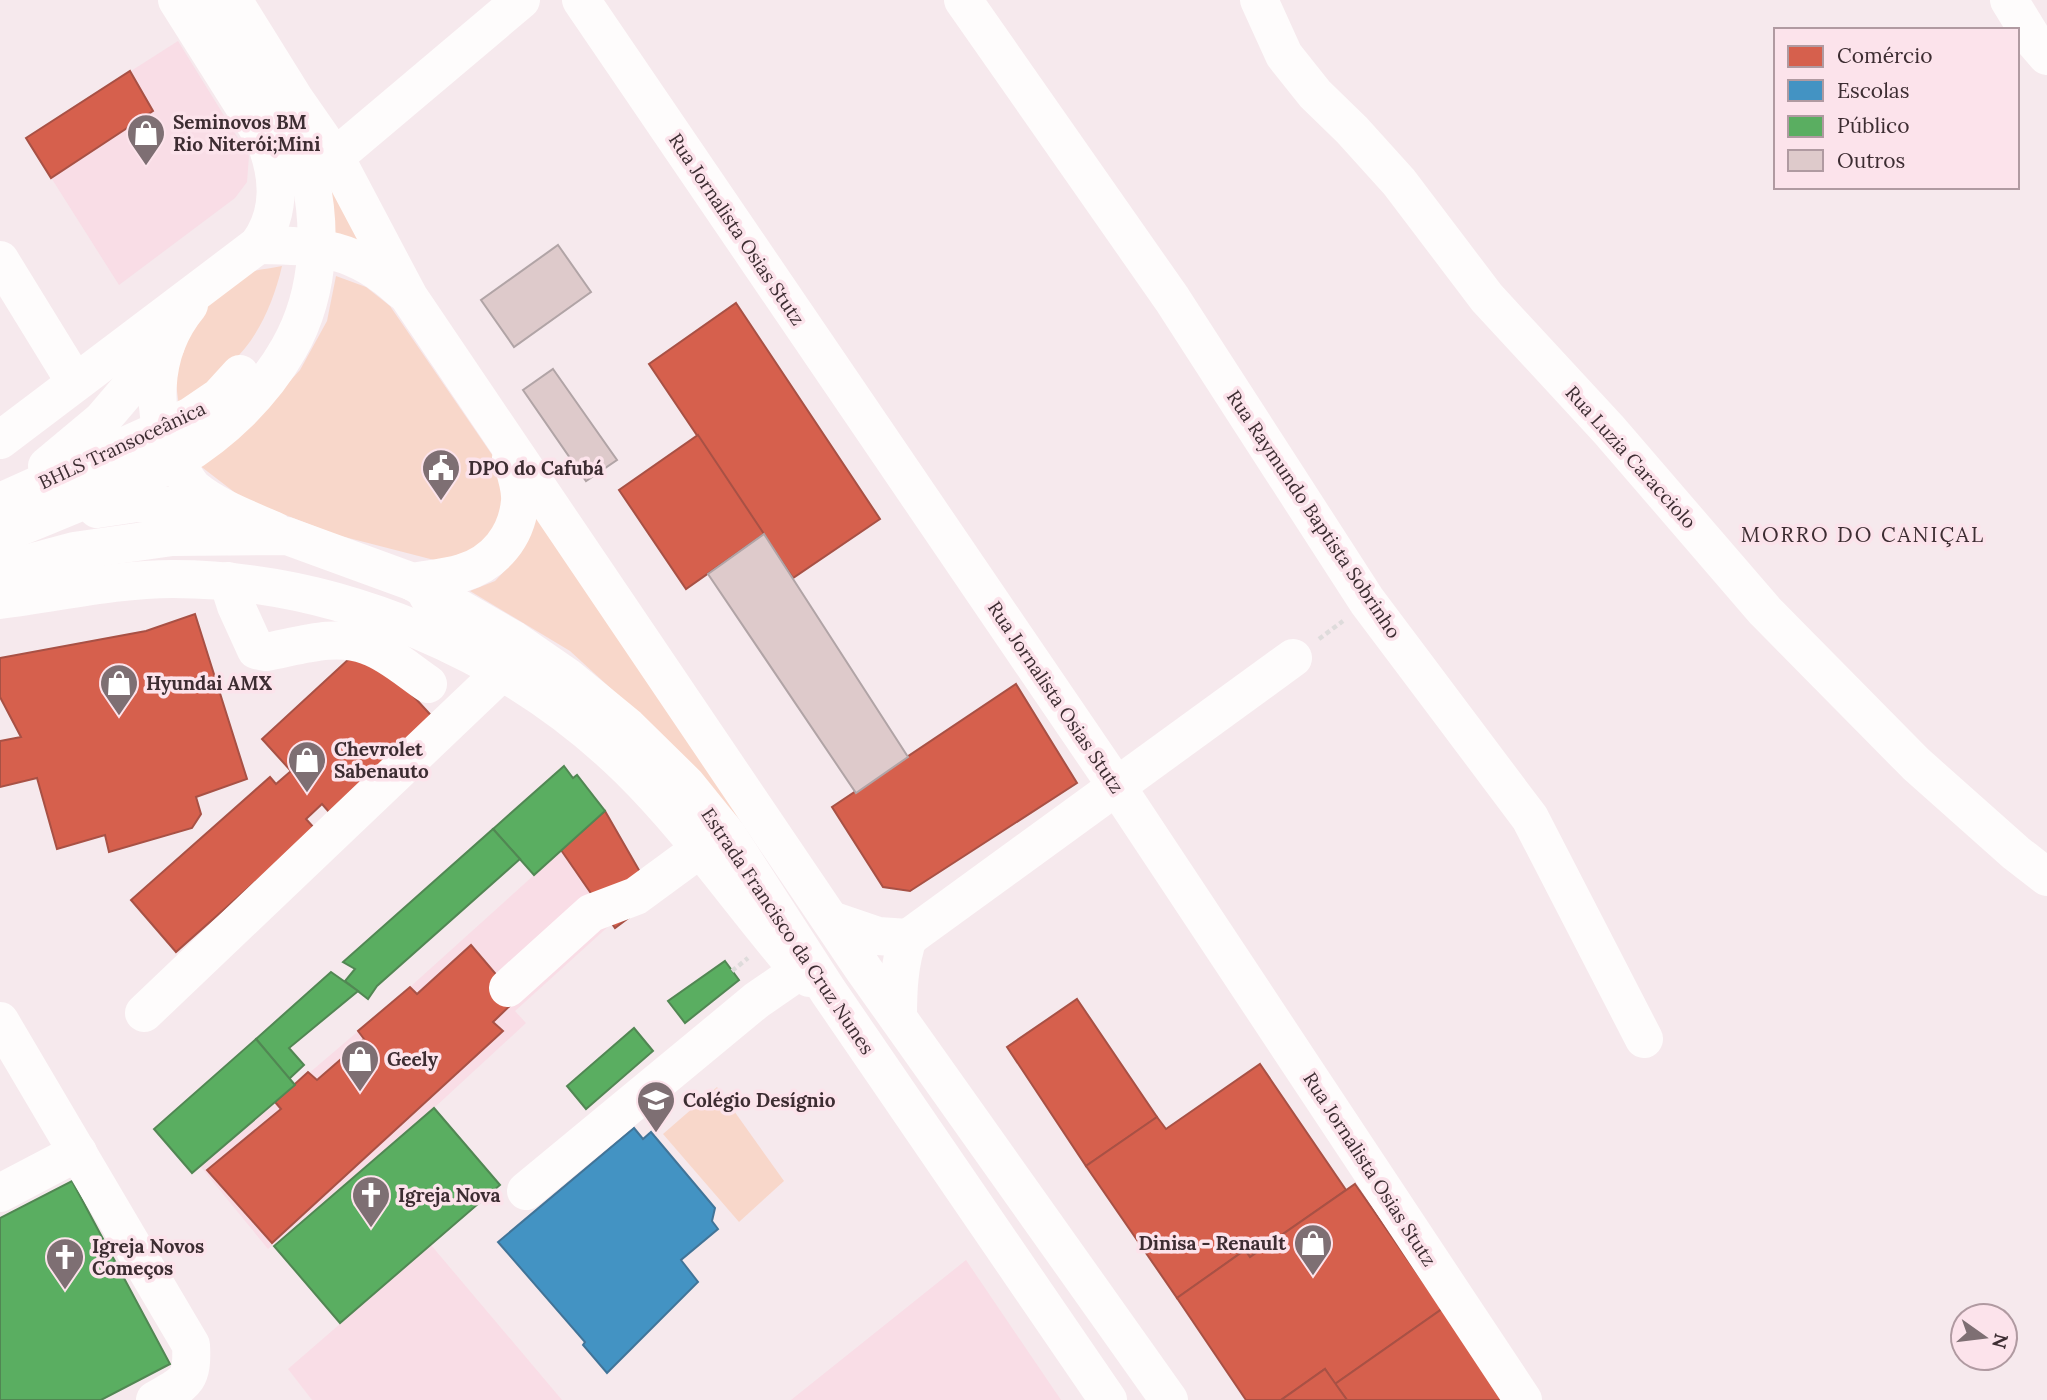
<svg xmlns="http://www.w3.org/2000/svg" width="2047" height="1400" font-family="Lora,serif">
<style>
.built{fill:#f9dde6}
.green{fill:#f8d7ca}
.shops{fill:#d6604d;stroke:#a85145;stroke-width:2}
.schools{fill:#4393c3;stroke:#417498;stroke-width:2}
.public{fill:#5aae61;stroke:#518753;stroke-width:2}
.building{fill:#decacb;stroke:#b1a4a6;stroke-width:2}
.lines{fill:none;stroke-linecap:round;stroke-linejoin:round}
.path{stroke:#dedbdb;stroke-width:4.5;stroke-dasharray:5 3.5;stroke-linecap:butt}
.minor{stroke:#fefcfc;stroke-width:38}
.major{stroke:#fefcfc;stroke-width:38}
.labels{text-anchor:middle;stroke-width:7;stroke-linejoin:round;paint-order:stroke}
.poi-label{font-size:19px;font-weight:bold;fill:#3d2d32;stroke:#fce3eb;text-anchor:start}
.street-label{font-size:19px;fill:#3d2d32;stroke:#fce3eb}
.neighbourhood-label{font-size:21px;letter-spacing:2px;fill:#3d2d32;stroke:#fce3eb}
</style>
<rect width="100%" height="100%" fill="#f6e9ed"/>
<g class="built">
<polygon points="178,41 249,156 247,182 235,198 119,285 26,138"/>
<polygon points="605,811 655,898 615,928 611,924 515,1011 526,1023 434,1108 268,1249 200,1166 410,987"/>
<polygon points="431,1245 562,1400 312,1400 288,1369"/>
<polygon points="966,1260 1061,1400 791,1400"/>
</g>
<g class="green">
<polygon points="311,158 373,245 328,232"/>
<path d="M282 266C274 301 258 339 231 363 214 378 196 391 179 405 176 388 174 367 181 350 192 321 216 291 244 275 254 269 270 269 282 266Z"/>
<polygon points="336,276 366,287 390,306 495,459 505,496 500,518 481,548 438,561 337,535 242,498 199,465 253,421 300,370 327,321"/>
<polygon points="538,511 753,833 642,717 570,651 470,591 495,581 513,562"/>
<polygon points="717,1087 784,1181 739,1222 663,1134"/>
</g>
<g class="shops">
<polygon points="130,71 153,111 51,178 26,138"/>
<polygon points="736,303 880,519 793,578 649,364"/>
<polygon points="698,435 764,534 686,589 619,490"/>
<polygon points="195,614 247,779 196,797 201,814 192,828 109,852 105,835 57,849 37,778 0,787 0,741 21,737 0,697 0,658 146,631"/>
<polygon points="351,657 380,660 439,724 336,820 322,804 306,819 315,829 176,952 131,900 270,777 276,784 291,771 262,739"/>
<polygon points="1016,684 1077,783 910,891 883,887 832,807"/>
<polygon points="605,811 655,898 615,928 561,850"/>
<polygon points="471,945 517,999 493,1022 503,1031 272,1243 207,1170 281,1109 275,1102 308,1072 317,1080 364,1039 358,1031 410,987 417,994"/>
<polygon points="1077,999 1157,1117 1086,1166 1007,1047"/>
<polygon points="1260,1064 1346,1190 1250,1257 1245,1250 1177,1298 1086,1166 1157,1117 1166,1129"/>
<polygon points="1355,1184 1442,1309 1335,1384 1325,1369 1281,1400 1246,1400 1177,1298 1245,1250 1250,1257"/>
<polygon points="1442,1309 1506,1400 1347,1400 1335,1384"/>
<polygon points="1325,1369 1347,1400 1281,1400"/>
</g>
<polygon class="schools" points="634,1128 643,1139 651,1132 715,1208 712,1221 718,1229 681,1260 698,1282 607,1373 583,1345 585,1342 498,1242"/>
<g class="public">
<polygon points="564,766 573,778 577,775 605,811 534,875 493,829"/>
<polygon points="493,829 520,859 377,986 368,999 345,981 355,969 343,962"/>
<polygon points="725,961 739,980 685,1023 668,1001"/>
<polygon points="331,972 358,991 289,1048 304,1065 289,1079 256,1039"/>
<polygon points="634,1028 653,1051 586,1109 567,1086"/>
<polygon points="256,1039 295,1085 192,1173 154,1129"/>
<polygon points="434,1108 500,1185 340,1323 274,1246"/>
<polygon points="72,1181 170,1364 101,1400 0,1400 0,1218"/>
</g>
<g class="building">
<polygon points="558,245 591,292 514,347 481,300"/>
<polygon points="553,369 617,460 586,481 523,390"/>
<polygon points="764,534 908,757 856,793 708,574"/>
</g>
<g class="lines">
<g class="path">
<polyline points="1319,639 1343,621"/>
<polyline points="732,971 748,958"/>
</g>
<g class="minor">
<polyline points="581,0 1117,787 1523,1400"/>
<polyline points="963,0 1172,299 1367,601 1530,818 1644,1039"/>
<polyline points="1259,0 1284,55 1315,94 1352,130 1399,182 1487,298 1609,430 1765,611 1916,764 2016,853 2047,877"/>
<polyline points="2009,0 2034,41 2047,56"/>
<polyline points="335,157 521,0"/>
<polyline points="0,260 75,382"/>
<polyline points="47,466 102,420 166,345"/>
<polyline points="0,502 191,416 219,397 240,374"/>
<polyline points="97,509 137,503 228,511"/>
<path d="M0 535C39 519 79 503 118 486 137 478 159 471 177 460 222 433 263 394 289 348 326 283 325 193 291 128L211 0"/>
<path d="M228 581 236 606 256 650 266 652C299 646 336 633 368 646 389 653 410 672 428 684"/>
<path d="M0 600C57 593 115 579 173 579 339 579 511 653 629 769 692 831 742 905 799 971L809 978"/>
<path d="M831 920 878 936 908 938C899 965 898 989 898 1017"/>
<polyline points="908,938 1293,658"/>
<polyline points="508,988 591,913 636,896 700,849"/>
<polyline points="144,1013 503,671"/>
<path d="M0 1021 191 1345C193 1382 185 1383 155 1400"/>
<polyline points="526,1191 757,1000 799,971"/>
<polyline points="0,1193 78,1152"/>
</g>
<g class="major">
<polyline points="233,0 294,98 335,157 409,297 864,970 1169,1400"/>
<path d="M258 245C319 246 355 247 402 291"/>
<path d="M189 305C150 352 147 421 181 471 185 477 189 484 194 489 217 508 248 519 275 531"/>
<path d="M0 440 258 245C282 212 279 175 264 138L177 0"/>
<polyline points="0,571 74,551 172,537 287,536 413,582 514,640 566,676 628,727 686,784 728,836 828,991 1108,1400"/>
<path d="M413 582C429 579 446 578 462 573 495 563 517 536 520 501 521 487 515 471 511 458"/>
<polyline points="424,589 458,648"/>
</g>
</g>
<defs>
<symbol id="shop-pin" viewBox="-11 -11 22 30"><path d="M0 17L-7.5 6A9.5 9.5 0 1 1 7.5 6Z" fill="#7e6f73" stroke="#fce3eb"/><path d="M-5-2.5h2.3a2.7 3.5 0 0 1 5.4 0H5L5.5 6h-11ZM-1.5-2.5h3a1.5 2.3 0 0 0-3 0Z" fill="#fff"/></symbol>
<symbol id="civic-pin" viewBox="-11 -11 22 30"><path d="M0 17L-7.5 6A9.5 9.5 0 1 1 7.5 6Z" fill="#7e6f73" stroke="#fce3eb"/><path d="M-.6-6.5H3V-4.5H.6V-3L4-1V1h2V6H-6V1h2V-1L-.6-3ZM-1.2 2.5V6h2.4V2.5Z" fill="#fff"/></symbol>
<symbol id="school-pin" viewBox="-11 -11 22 30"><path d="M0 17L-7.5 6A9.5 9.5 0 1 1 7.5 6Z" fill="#7e6f73" stroke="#fce3eb"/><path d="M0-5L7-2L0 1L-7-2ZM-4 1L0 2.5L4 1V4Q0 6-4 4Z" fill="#fff"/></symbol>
<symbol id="church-pin" viewBox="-11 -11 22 30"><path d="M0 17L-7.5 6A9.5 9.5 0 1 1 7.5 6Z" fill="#7e6f73" stroke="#fce3eb"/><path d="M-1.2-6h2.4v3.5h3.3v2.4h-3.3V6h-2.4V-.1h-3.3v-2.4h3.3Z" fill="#fff"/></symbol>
</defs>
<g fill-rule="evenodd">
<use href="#shop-pin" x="124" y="111" width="44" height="60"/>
<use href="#civic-pin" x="419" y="446" width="44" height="60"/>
<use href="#shop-pin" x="97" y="661" width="44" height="60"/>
<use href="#shop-pin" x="285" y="738" width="44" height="60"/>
<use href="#shop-pin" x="338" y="1037" width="44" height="60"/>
<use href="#school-pin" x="634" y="1078" width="44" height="60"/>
<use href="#church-pin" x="349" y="1173" width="44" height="60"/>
<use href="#shop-pin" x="1291" y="1221" width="44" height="60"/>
<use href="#church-pin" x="43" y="1235" width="44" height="60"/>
</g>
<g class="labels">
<g class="poi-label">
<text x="173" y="129">Seminovos BM<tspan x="173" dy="22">Rio Niterói;Mini</tspan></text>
<text x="468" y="475">DPO do Cafubá</text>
<text x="146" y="690">Hyundai AMX</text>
<text x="334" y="756">Chevrolet<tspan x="334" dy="22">Sabenauto</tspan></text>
<text x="387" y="1066">Geely</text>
<text x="683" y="1107">Colégio Desígnio</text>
<text x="398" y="1202">Igreja Nova</text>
<text x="1286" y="1250" text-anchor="end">Dinisa - Renault</text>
<text x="92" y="1253">Igreja Novos<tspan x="92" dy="22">Começos</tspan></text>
</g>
<g class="street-label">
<text transform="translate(737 229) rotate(56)" y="7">Rua Jornalista Osias Stutz</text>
<text transform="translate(122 445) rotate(-25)" y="7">BHLS Transoceânica</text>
<text transform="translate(1631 457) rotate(48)" y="7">Rua Luzia Caracciolo</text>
<text transform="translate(1314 514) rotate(56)" y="7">Rua Raymundo Baptista Sobrinho</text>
<text transform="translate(1056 697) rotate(56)" y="7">Rua Jornalista Osias Stutz</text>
<text transform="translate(788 931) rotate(56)" y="7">Estrada Francisco da Cruz Nunes</text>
<text transform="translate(1370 1169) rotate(57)" y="7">Rua Jornalista Osias Stutz</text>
</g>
<g class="neighbourhood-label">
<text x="1863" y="542">MORRO DO CANIÇAL</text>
</g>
</g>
<rect x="1774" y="28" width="245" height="161" fill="#fce3eb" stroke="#b09aa1" stroke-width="2"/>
<rect x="1788" y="46" width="35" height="21" fill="#d6604d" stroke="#b09aa1" stroke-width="2"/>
<text x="1837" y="63" font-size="21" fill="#3d2d32">Comércio</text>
<rect x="1788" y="80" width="35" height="21" fill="#4393c3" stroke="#b09aa1" stroke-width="2"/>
<text x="1837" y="98" font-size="21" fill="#3d2d32">Escolas</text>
<rect x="1788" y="116" width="35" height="21" fill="#5aae61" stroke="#b09aa1" stroke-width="2"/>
<text x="1837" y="133" font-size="21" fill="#3d2d32">Público</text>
<rect x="1788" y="150" width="35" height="21" fill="#decacb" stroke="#b09aa1" stroke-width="2"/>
<text x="1837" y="168" font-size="21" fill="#3d2d32">Outros</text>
<g transform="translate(1984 1337) rotate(104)"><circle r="33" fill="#fce3eb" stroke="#b09aa1" stroke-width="2"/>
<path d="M0-5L12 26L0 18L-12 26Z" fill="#7e6f73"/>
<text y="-10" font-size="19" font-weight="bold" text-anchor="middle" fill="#3d2d32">N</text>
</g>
</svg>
